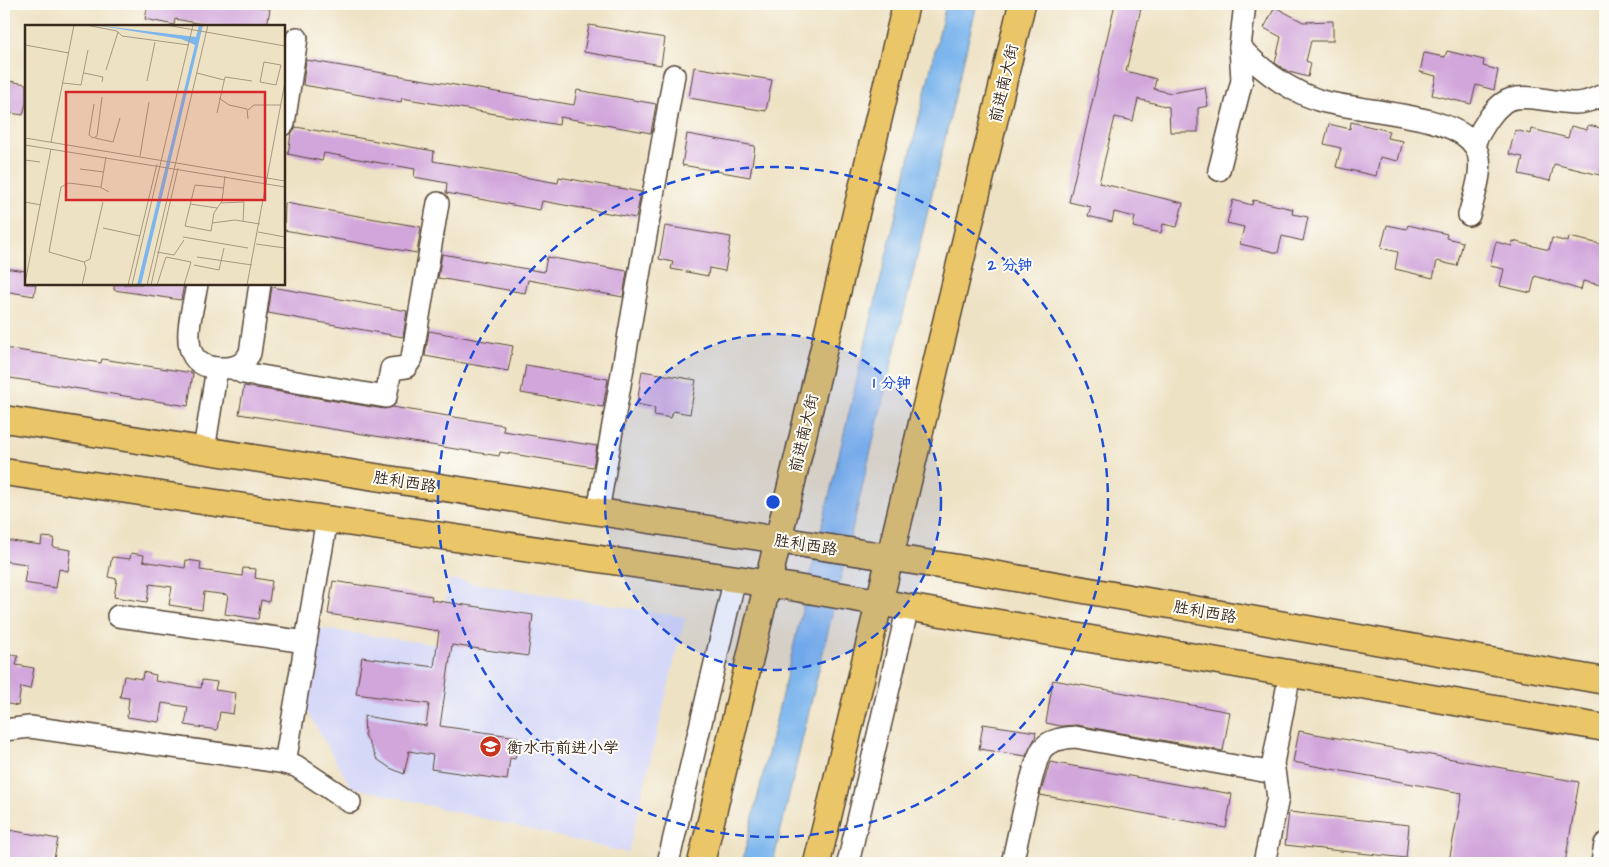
<svg xmlns="http://www.w3.org/2000/svg" width="1609" height="867" font-family="'Architects Daughter','LXGW WenKai TC',sans-serif">
<style>
.built{fill:#d6d8f8}
.water{fill:#7db6ed;stroke:#5c7086}
.building{fill:#d1a6db}
.lines{fill:none;stroke-linecap:round;stroke-linejoin:round}
.minor-casing{stroke:#564637;stroke-width:24}
.major-casing{stroke:#564637;stroke-width:29}
.minor{stroke:#fff;stroke-width:21}
.major{stroke:#eac669;stroke-width:26}
.ring{fill:none;stroke:#1d4ed8;stroke-width:2.5;stroke-dasharray:9 6}
.labels{text-anchor:middle;stroke-width:4;stroke-linejoin:round;paint-order:stroke}
.street-label{font-size:16px;fill:#3b2a1e;stroke:#fdfcf7}
.poi-label{font-size:16px;fill:#3b2a1e;stroke:#fdfcf7;text-anchor:start}
.inset-road{fill:none;stroke:#a69882;stroke-width:1}
.view{fill:#d62828;fill-opacity:0.15;stroke:#d62828;stroke-width:2.5}
.inset-edge{fill:none;stroke:#3b2a1e;stroke-width:2.5}
.centre{fill:#1d4ed8;stroke:#fdfcf7;stroke-width:2.5}
.ring-label{font-size:15px;text-anchor:middle;font-weight:bold;fill:#1d4ed8;stroke:#fdfcf7;stroke-width:4;stroke-linejoin:round;paint-order:stroke}
</style>
<rect width="100%" height="100%" fill="#fdfcf7"/>
<filter id="ink" filterUnits="userSpaceOnUse"><feTurbulence type="fractalNoise" baseFrequency=".02" numOctaves="2"/><feDisplacementMap in="SourceGraphic" scale="10" xChannelSelector="R" yChannelSelector="G"/><feConvolveMatrix kernelMatrix="1 2 1 2 8 2 1 2 1" color-interpolation-filters="sRGB"/></filter>
<filter id="wash" filterUnits="userSpaceOnUse"><feTurbulence type="fractalNoise" baseFrequency=".0096" numOctaves="4" result="noise"/><feDisplacementMap in="SourceGraphic" scale="20" xChannelSelector="R" yChannelSelector="G"/><feGaussianBlur stdDeviation="1.12" result="paint"/><feColorMatrix in="noise" values="0 0 0 0 0 0 0 0 0 0 0 0 0 0 0 0 0 1.4 0 .05"/><feComposite in="paint" operator="in"/></filter>
<g filter="url(#wash)">
<rect width="100%" height="100%" fill="#eee2c4"/>
<polygon class="built" points="449,579 685,617 628,853 351,787 304,706 317,628 438,645"/>
<polygon class="water" points="946,4 977,4 773,863 742,863"/>
<g id="blocks">
<g class="building">
<polygon points="148,4 244,4 270,9 267,26 213,26 175,19 174,25 145,19"/>
<polygon points="1115,4 1142,4 1126,71 1156,79 1154,89 1171,93 1205,87 1208,106 1198,108 1198,132 1170,132 1169,107 1138,99 1133,121 1115,117 1099,183 1183,203 1177,227 1163,224 1161,233 1133,227 1135,217 1114,212 1112,222 1088,216 1091,207 1069,202"/>
<polygon points="1275,7 1303,22 1333,21 1333,41 1311,41 1306,61 1311,63 1308,77 1289,72 1275,63 1281,37 1264,28"/>
<polygon points="589,25 665,38 661,65 584,52"/>
<polygon points="1447,51 1484,60 1483,66 1498,70 1494,90 1476,85 1471,104 1432,95 1436,76 1420,72 1424,53 1445,57"/>
<polygon points="306,60 574,105 577,90 656,104 651,133 560,117 559,125 402,98 401,102 303,85"/>
<polygon points="694,67 772,80 766,111 689,98"/>
<polygon points="4,80 26,84 26,103 23,115 4,112"/>
<polygon points="1351,122 1389,131 1387,138 1403,141 1398,161 1380,157 1376,176 1336,167 1341,148 1324,144 1329,124 1350,129"/>
<polygon points="1588,125 1605,129 1605,167 1602,166 1600,175 1554,164 1550,181 1519,174 1523,157 1509,154 1515,130 1531,134 1532,129 1568,138 1571,126 1587,130"/>
<polygon points="296,127 434,151 433,161 558,183 559,177 641,192 636,218 542,201 540,210 446,193 447,183 414,177 415,169 324,153 322,161 288,154 291,134"/>
<polygon points="687,134 755,146 750,177 682,165"/>
<polygon points="1233,200 1252,205 1253,200 1293,209 1292,214 1308,217 1303,241 1282,236 1278,253 1240,244 1244,227 1227,223"/>
<polygon points="285,203 421,227 417,253 284,230"/>
<polygon points="1387,225 1407,229 1408,225 1447,234 1446,238 1463,242 1457,266 1437,261 1433,278 1395,269 1398,252 1381,248"/>
<polygon points="665,226 731,237 725,271 709,268 708,276 671,269 673,262 659,259"/>
<polygon points="1569,237 1605,245 1605,286 1583,281 1581,290 1535,276 1531,293 1500,286 1504,269 1490,266 1496,242 1512,246 1513,241 1549,250 1552,238 1568,242"/>
<polygon points="442,254 544,272 547,257 627,271 623,297 528,280 525,293 438,278"/>
<polygon points="4,268 26,271 26,284 36,284 34,296 4,291"/>
<polygon points="114,284 184,284 181,300 114,290"/>
<polygon points="272,287 407,311 403,337 268,313"/>
<polygon points="429,331 513,346 508,371 425,356"/>
<polygon points="4,348 101,363 102,359 193,373 188,406 4,377"/>
<polygon points="526,365 608,379 603,407 521,393"/>
<polygon points="642,371 696,380 690,414 673,411 671,418 654,415 655,408 637,404"/>
<polygon points="244,386 384,409 392,407 504,425 503,431 597,446 593,467 500,452 499,456 239,414"/>
<polygon points="42,537 54,538 53,547 71,550 68,571 59,569 56,588 24,583 27,564 4,561 4,540 41,545"/>
<polygon points="131,553 144,555 143,561 185,568 186,560 201,562 200,570 242,576 243,568 256,569 255,578 272,581 269,602 261,600 258,619 225,614 228,595 204,592 202,610 169,605 172,587 150,584 147,602 114,597 117,579 108,577 112,557 130,559"/>
<polygon points="333,581 432,596 431,600 533,615 528,656 452,645 440,726 518,737 515,759 510,758 507,780 431,769 433,755 409,751 404,774 390,768 377,759 365,735 364,716 426,726 429,704 356,694 362,657 434,667 439,631 328,614"/>
<polygon points="5,654 18,656 16,665 34,668 30,689 21,687 18,706 4,703"/>
<polygon points="143,672 156,675 155,681 201,688 202,680 217,682 215,690 236,693 233,714 220,712 217,730 185,725 188,707 162,703 159,722 127,717 129,698 120,697 124,676 142,679"/>
<polygon points="1053,680 1230,712 1223,751 1077,725 1061,726 1046,723"/>
<polygon points="983,724 1036,732 1035,738 1026,756 979,749"/>
<polygon points="1299,731 1579,782 1565,863 1463,863 1449,861 1462,793 1293,762"/>
<polygon points="1050,762 1232,794 1226,828 1040,795"/>
<polygon points="1289,812 1409,825 1406,858 1285,845"/>
<polygon points="4,829 58,839 53,863 4,863"/>
</g>
</g>
</g>
<g filter="url(#ink)">
<use href="#blocks" fill-opacity="0" stroke="#564637" stroke-width="1"/>
<g class="lines">
<defs>
<g id="minor">
<path d="M1240 47C1262 71 1286 89 1318 100 1356 112 1450 112 1474 145 1487 163 1474 196 1469 215"/>
<polyline points="284,124 297,38"/>
<path d="M1473 144C1482 130 1489 114 1503 103 1519 90 1557 104 1576 103 1587 103 1596 98 1605 94"/>
<polyline points="1219,170 1242,80 1240,47 1245,4"/>
<path d="M197 284C192 317 171 370 225 368 236 368 244 364 250 353L260 284"/>
<polyline points="233,368 243,373 386,397 391,369 406,367 412,358 438,203"/>
<polyline points="204,450 217,368"/>
<polyline points="598,511 674,75"/>
<polyline points="118,616 306,642"/>
<polyline points="4,730 30,727 280,762 296,766 350,802"/>
<polyline points="285,763 327,519"/>
<polyline points="668,863 735,578"/>
<polyline points="848,863 908,607"/>
<path d="M1012 863C1017 844 1033 759 1043 748 1051 739 1065 738 1075 737L1274 773"/>
<polyline points="1264,863 1278,798 1273,763 1290,673"/>
<polyline points="1602,863 1605,844"/>
</g>
<g id="major">
<polyline points="4,419 958,568 1605,681"/>
<polyline points="4,472 791,587 1605,728"/>
<polyline points="701,863 906,4"/>
<polyline points="817,863 1022,4"/>
</g>
</defs>
<use href="#minor" class="minor-casing"/>
<use href="#major" class="major-casing"/>
<use href="#minor" class="minor"/>
<use href="#major" class="major"/>
</g>
</g>
<circle cx="773" cy="502" r="168" fill="#1d4ed8" fill-opacity=".12"/>
<g class="ring">
<circle cx="773" cy="502" r="168"/>
<circle cx="773" cy="502" r="335"/>
</g>
<defs>
<symbol id="school-disc" viewBox="-11 -11 22 22"><circle r="9.5" fill="#c8321e" stroke="#fdfcf7"/><path d="M0-5L7-2L0 1L-7-2ZM-4 1L0 2.5L4 1V4Q0 6-4 4Z" fill="#fff"/></symbol>
</defs>
<g fill-rule="evenodd">
<use href="#school-disc" x="478" y="734" width="25" height="25"/>
</g>
<g class="labels">
<g class="street-label">
<text transform="translate(1003 83) rotate(-77)" y="6">前进南大街</text>
<text transform="translate(803 433) rotate(-77)" y="6">前进南大街</text>
<text transform="translate(405 481) rotate(9)" y="6">胜利西路</text>
<text transform="translate(806 544) rotate(9)" y="6">胜利西路</text>
<text transform="translate(1205 611) rotate(10)" y="6">胜利西路</text>
</g>
<g class="poi-label">
<text x="507" y="753">衡水市前进小学</text>
</g>
</g>
<g transform="translate(25 25)">
<rect width="260" height="260" fill="#eee2c4"/>
<path d="M70 0 171 12 174 0H178L116 260H112L170 20 156 14Z" fill="#7db6ed"/>
<path class="inset-road" d="M61 0 92 6 97 11 164 20M141 0 260 21M0 20 44 28M239 37 256 40 251 60 235 57ZM81 45 93 7M59 48 78 52 77 57M172 48 199 55M122 56 130 17M38 58 56 60 63 25M194 73 204 80 222 84 223 94M69 79 64 110 68 113 72 111 77 72M223 85 229 80H256M192 88 200 52 227 56M0 113 260 156M70 113 88 117 95 93M26 117 49 0M0 120 260 162M115 131 124 77M0 135 15 137M55 144 79 147M76 162 81 132M199 163 170 160 160 201 186 206 189 188 197 176 200 151M0 177 16 180M196 178 219 177 218 196M165 179 192 183M187 198 210 195 235 199M78 203 115 211M233 207 260 212M158 212 223 223M231 219 260 223M132 227 149 230 159 215M172 232 227 240M59 237 65 234 78 177M169 240 194 245 199 223M0 258 26 124M57 260 61 243 59 237 24 227 36 162 44 158 75 162 84 167M103 260 132 139M107 260 168 0M122 260 183 0M126 260 153 143M132 260 141 232 166 237 159 260M222 260 260 57"/>
<path class="view" d="M41 67H240V175H41Z"/>
<rect width="260" height="260" class="inset-edge"/>
</g>
<circle cx="773" cy="502" r="8" class="centre"/>
<g class="ring-label">
<text x="1010" y="270">2 分钟</text>
<text x="892" y="388">1 分钟</text>
</g>
<rect width="1609" height="867" fill="none" stroke="#fdfcf7" stroke-width="20"/>
</svg>
